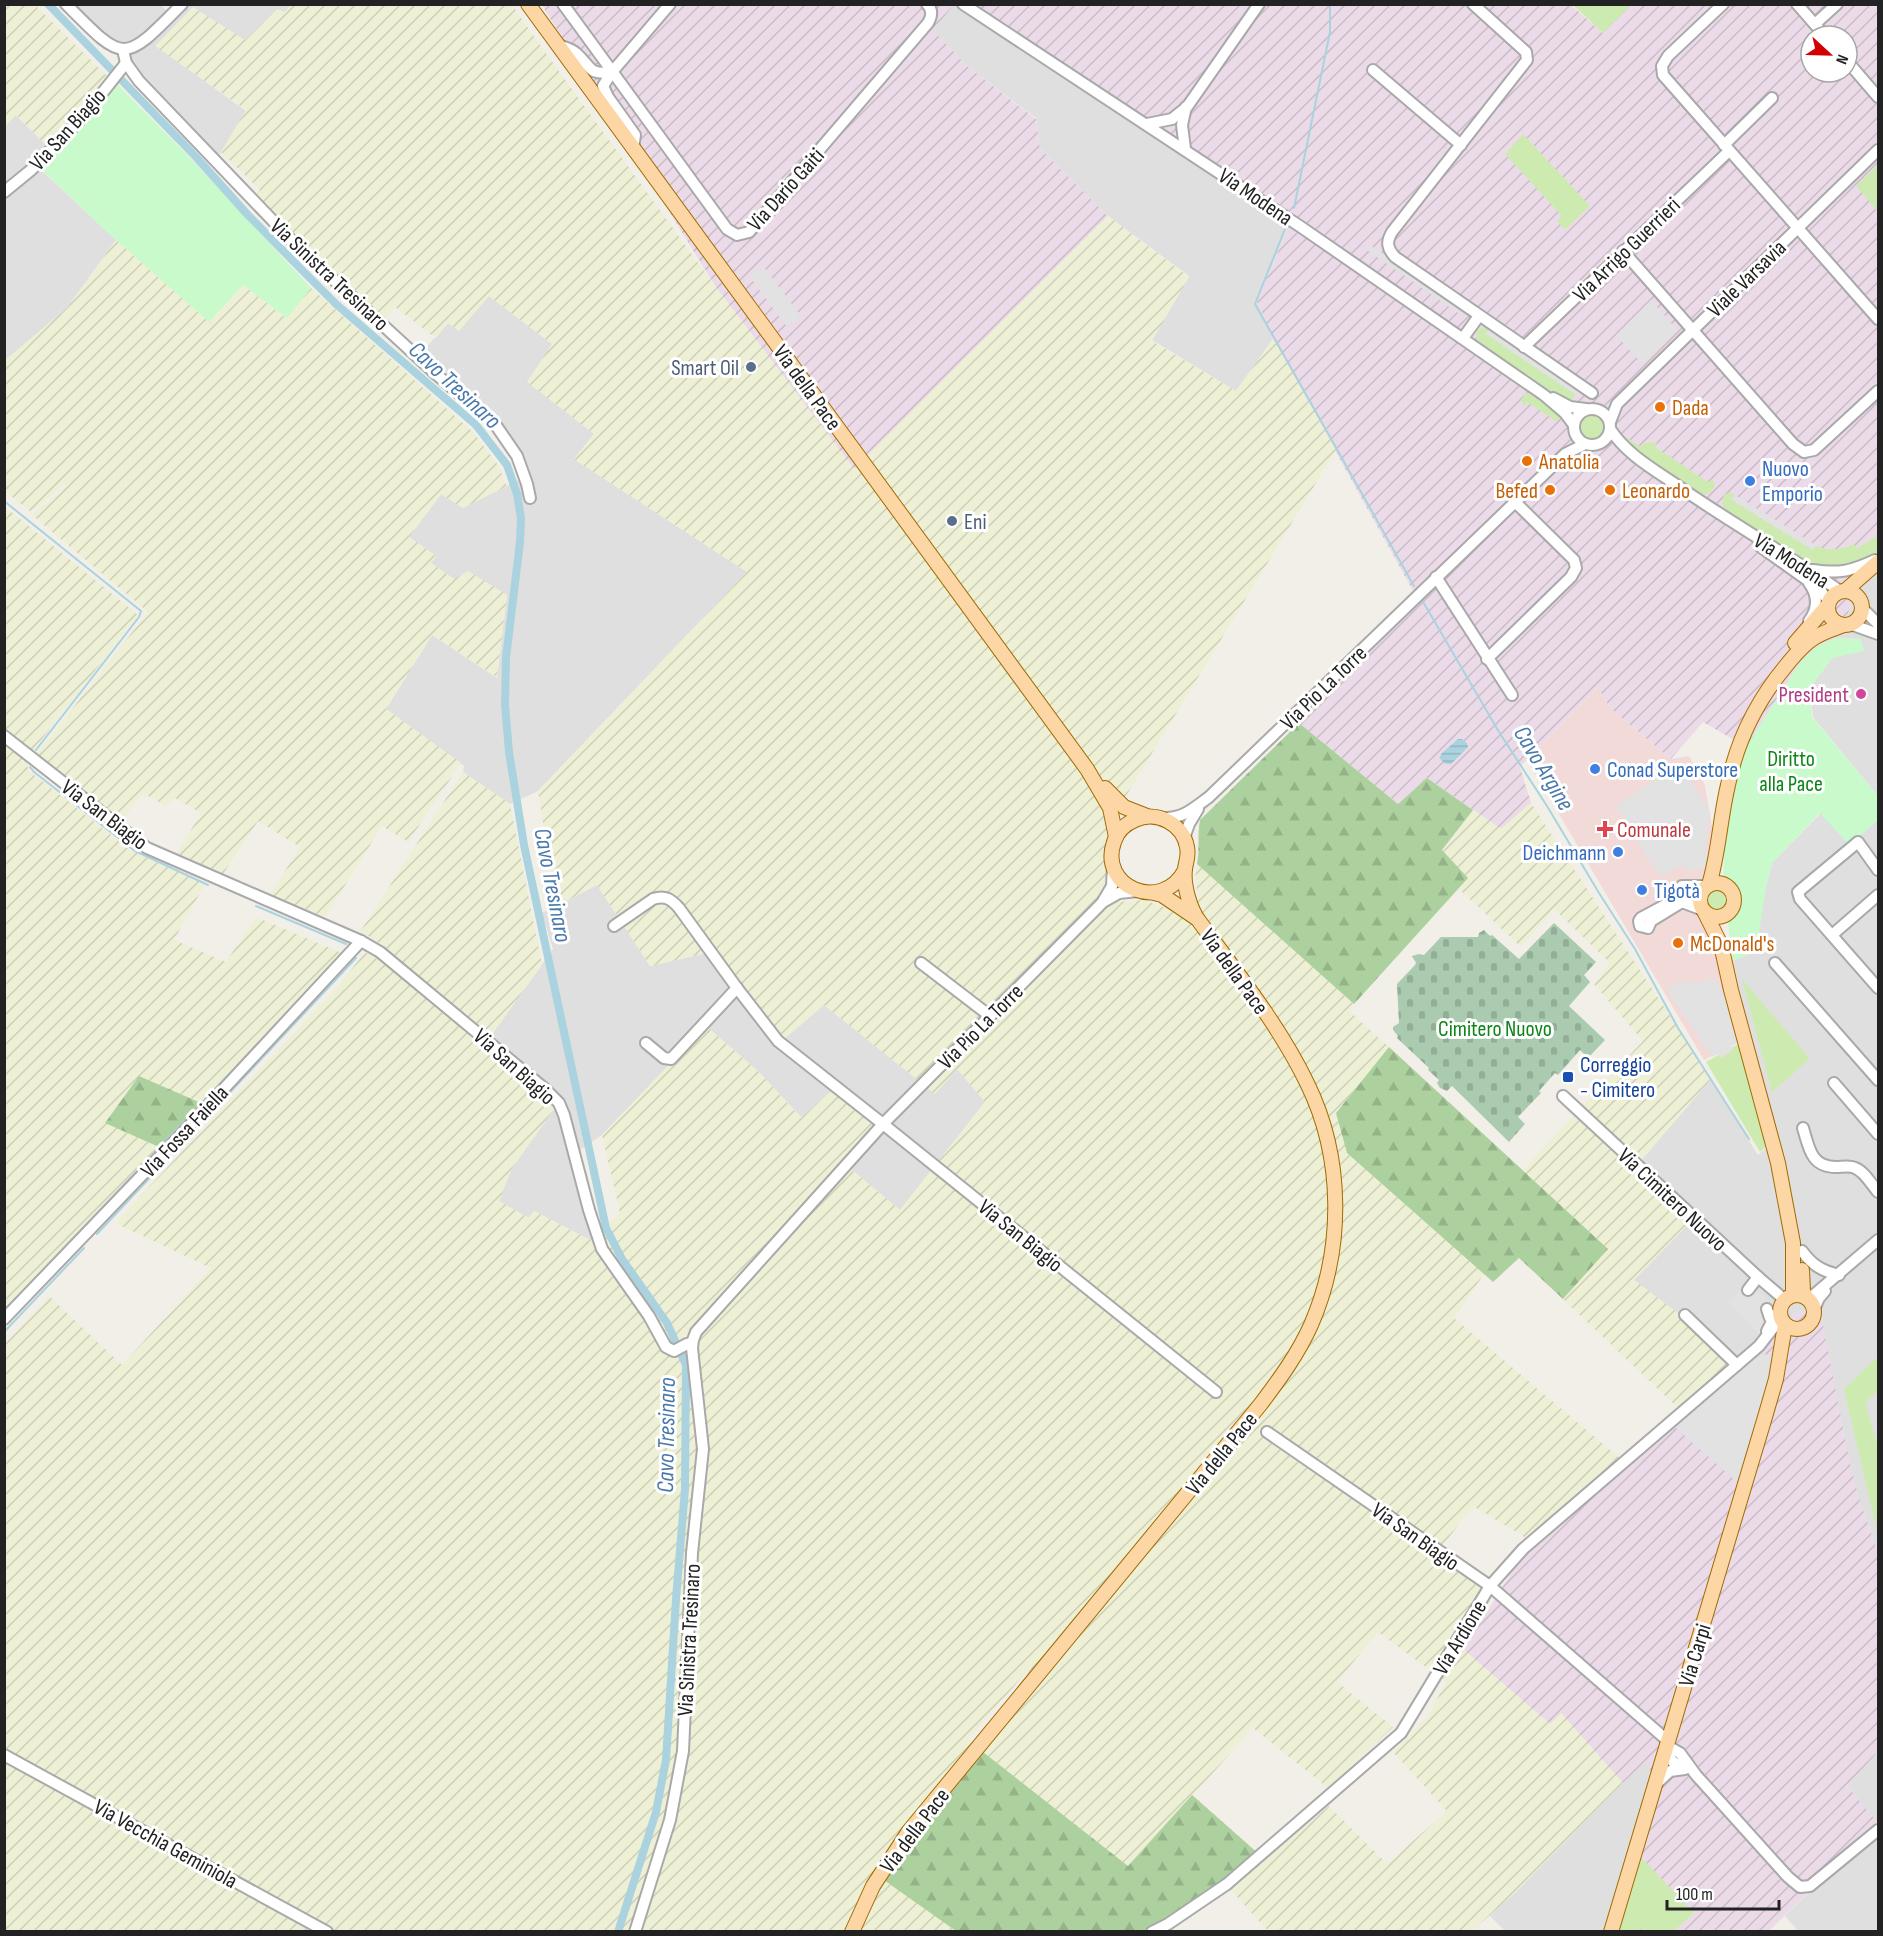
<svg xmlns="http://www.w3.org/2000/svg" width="1883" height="1936" font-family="'Sofia Sans Condensed',sans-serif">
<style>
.residential{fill:#e0dfdf}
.commercial{fill:#f2dad9}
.industrial{fill:url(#industrial-furrows);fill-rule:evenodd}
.farmland{fill:url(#farmland-furrows);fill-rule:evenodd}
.grass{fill:#cdebb0}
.forest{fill:url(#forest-firs)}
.cemetery{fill:url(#cemetery-stones)}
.park{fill:#c8facc}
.parking{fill:#e2e2e2}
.water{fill:url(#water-rules)}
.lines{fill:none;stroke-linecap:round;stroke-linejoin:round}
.stream{stroke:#aad3df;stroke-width:2}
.canal{stroke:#aad3df;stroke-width:8}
.minor-casing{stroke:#a9a9a9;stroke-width:14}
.major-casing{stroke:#a06b00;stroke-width:16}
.minor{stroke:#fff;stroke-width:10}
.major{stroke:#fcd6a4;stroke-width:14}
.service-dot{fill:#5c6f8a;stroke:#fff;stroke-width:2}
.food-dot{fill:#e8710a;stroke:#fff;stroke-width:2}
.shop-dot{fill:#3f7fe0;stroke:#fff;stroke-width:2}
.hotel-dot{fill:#d1479c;stroke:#fff;stroke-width:2}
.health-dot{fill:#e0444e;stroke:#fff;stroke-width:2}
.transit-dot{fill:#1a4fb4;stroke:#fff;stroke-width:2}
.labels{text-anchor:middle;stroke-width:6;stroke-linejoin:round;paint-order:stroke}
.street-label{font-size:22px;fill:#222;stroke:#fff}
.service-label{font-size:22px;fill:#4e5e75;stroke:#fff;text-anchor:end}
.food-label{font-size:22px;fill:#c56008;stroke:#fff;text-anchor:start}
.shop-label{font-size:22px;fill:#366cbe;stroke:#fff;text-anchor:start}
.hotel-label{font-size:22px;fill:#b23c85;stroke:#fff;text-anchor:end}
.park-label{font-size:22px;fill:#0c8416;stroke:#fff}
.health-label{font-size:22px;fill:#be3a42;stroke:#fff;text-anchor:start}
.transit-label{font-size:22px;fill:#164399;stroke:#fff;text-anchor:start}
.water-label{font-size:24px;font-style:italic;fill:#4a7aab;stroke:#fff}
</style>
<defs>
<pattern id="industrial-furrows" width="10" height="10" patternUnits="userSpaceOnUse" patternTransform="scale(1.5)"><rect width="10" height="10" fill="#ebdbe8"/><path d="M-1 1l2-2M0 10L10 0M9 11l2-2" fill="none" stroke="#c9bcc7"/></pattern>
<pattern id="farmland-furrows" width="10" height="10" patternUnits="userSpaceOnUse" patternTransform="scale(1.5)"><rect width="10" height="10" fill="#eef0d5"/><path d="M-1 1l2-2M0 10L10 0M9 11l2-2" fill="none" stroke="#ccceb7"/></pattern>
<pattern id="forest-firs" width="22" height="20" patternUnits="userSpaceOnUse" patternTransform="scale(1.5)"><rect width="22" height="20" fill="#add19e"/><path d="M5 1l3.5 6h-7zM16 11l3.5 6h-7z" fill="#95b388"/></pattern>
<pattern id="cemetery-stones" width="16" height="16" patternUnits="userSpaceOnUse" patternTransform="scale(1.5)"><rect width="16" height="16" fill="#aacbaf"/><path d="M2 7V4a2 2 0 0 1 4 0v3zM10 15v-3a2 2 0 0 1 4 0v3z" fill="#92ae96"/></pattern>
<pattern id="water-rules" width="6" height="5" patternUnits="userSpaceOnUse" patternTransform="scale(1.5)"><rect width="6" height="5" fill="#aad3df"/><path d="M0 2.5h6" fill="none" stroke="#92b5bf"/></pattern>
</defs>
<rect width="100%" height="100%" fill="#f2efe9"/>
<g class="residential">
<polygon points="70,5 161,5 168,12 190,5 291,5 285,12 277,9 245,40 156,46 246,111 217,159 127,61"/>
<polygon points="954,5 961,5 1293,216 1257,301 1273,339 1236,391 1152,340 1189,276 1108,216 1040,149 1036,118 967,66 933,30"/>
<polygon points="15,115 54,152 40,169 116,240 67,308 5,361 4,126"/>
<polygon points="488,295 552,344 594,434 574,459 747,572 538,791 510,804 463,772 464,766 386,709 432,635 497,678 507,595 454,579 430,563 436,556 409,537 441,494 463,508 528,475 513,441 420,354 448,323 459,331"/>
<polygon points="1878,564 1878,796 1813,717 1810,688 1832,658 1861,639 1836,638 1868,571"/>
<polygon points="1821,813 1849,844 1878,820 1878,1553 1853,1482 1735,1363 1634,1280 1695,1217 1639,1162 1711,1079 1758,1155 1778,1138 1753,1051 1733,961 1749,954 1772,863"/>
<polygon points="597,885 650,966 711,952 824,1005 935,1093 957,1069 985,1102 900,1210 847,1166 758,1071 706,1026 602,1135 571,1156 593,1237 590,1240 534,1211 529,1218 498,1201 512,1168 557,1105 556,1091 490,1037 553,949 542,913"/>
<polygon points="1878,1743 1878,1823 1847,1786 1875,1755"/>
<polygon points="1646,1760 1656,1785 1610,1931 1505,1931 1490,1916"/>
<polygon points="1878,1825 1878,1931 1798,1931 1785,1916"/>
</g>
<polygon class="commercial" points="1598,687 1610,708 1671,759 1689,756 1705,785 1714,839 1707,878 1696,897 1698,912 1713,938 1740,1041 1704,1060 1527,760"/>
<g class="industrial">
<path d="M1570 4 1603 33 1629 5H1878V564L1868 571 1836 638 1818 646 1746 747 1703 722 1671 759 1610 708 1598 687 1520 767 1531 803 1501 829 1427 778 1398 804 1299 723 1417 598 1273 339 1257 301 1293 216 961 5ZM1811 36H1847V72H1811Z"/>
<polygon points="542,5 954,5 933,30 967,66 1036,119 1040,149 1108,216 854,469 715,286"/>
<polygon points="1819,1305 1850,1464 1859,1498 1878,1553 1878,1743 1875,1755 1847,1786 1878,1823 1878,1825 1769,1931 1610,1931 1656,1785 1646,1761 1623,1783 1561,1714 1550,1724 1463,1650 1531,1541 1796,1313"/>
</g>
<g class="farmland">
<polygon points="5,5 35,5 108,77 95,98 48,147 16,115 5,126"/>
<path d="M291 5H512L545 52 715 286 854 469 1108 216 1189 277 1152 341 1236 391 1273 339 1336 450 1126 796 1108 821 1109 829 1105 854 1107 886 1104 893 1116 902 1144 900 1166 908 1175 914 1198 898 1195 879 1197 864 1354 1004 1349 1011 1389 1047 1336 1113 1347 1153 1484 1274 1454 1318 1623 1461 1531 1541 1473 1506 1437 1553 1481 1589 1463 1649 1550 1724 1561 1713 1623 1783 1514 1894 1472 1931H1268L1230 1889 1329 1806 1387 1864 1447 1811 1393 1752 1428 1716 1446 1682 1378 1632 1337 1682 1393 1727 1328 1788 1253 1728 1193 1795 1260 1855 1146 1931H5L4 1345 49 1296 122 1365 211 1268 115 1223 339 985 365 952 386 964 485 1043 557 1105 512 1168 499 1201 529 1218 534 1211 590 1240 620 1213 602 1135 706 1026 758 1071 801 1118 835 1088 882 1124 847 1166 900 1210 985 1102 957 1069 935 1094 824 1005 783 1040 711 952 650 966 597 885 562 903 543 822 538 791 747 572 574 459 594 434 527 382 552 344 489 296 459 331 448 323 436 338 395 307 384 320 342 284 254 198 260 190 221 152 246 110 155 46 193 7 245 40 277 9 285 12ZM1032 1665H1033L977 1748 969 1739Z"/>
<polygon points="116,240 209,322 243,285 286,318 311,288 473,432 498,465 507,486 463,508 441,494 409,537 436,556 431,563 454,579 468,571 507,595 497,677 432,635 386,709 461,763 408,842 382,826 325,917 270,895 300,847 258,821 223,874 177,853 201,813 175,798 166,806 145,794 141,796 120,822 36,755 148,612 32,515 69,484 63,485 31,512 5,491 4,361 67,308"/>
<polygon points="4,506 138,615 32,752 5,731"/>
<polygon points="4,741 28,761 27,765 29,771 132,851 205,884 174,940 226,962 256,917 342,953 201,1103 139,1077 106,1123 159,1147 5,1308"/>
<polygon points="463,772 510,804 542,965 490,1037 374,939 360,932"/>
<polygon points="1531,803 1711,1079 1640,1162 1695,1217 1634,1280 1686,1319 1735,1363 1681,1411 1563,1299 1607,1249 1523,1170 1643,1041 1594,984 1610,963 1554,909 1521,947 1459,889 1468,878 1442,851 1473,810 1501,829"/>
</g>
<g class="grass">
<polygon points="1573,5 1631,5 1603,33"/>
<polygon points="1523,134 1590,206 1565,230 1557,221 1562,216 1505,154"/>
<polygon points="1878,165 1878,212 1856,186"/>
<polygon points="1485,326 1490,328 1486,334 1576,395 1569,404 1480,343 1476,338 1477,331"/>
<polygon points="1526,392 1562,414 1557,422 1527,402 1524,407 1521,400"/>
<circle cx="1592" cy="428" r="12"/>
<path d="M1626 437 1641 447 1644 443 1657 442 1655 447 1708 482 1712 479 1715 483C1714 491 1708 496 1700 494L1622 441Z"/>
<path d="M1728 493 1735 494 1731 500 1813 550 1816 546C1831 551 1840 550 1854 544L1857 548 1878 535V554C1866 562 1840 571 1826 569 1802 567 1749 526 1726 512L1722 503 1724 495Z"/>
<path d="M1716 886 1726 889 1729 909 1719 914 1712 913 1704 903C1704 894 1707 889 1716 886Z"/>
<polygon points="1742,979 1810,1059 1772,1092"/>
<polygon points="1738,1044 1767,1146 1760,1152 1706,1062"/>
<polygon points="1876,1358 1878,1361 1878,1390 1865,1403 1878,1447 1878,1535 1844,1389"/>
<polygon points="1639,1855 1694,1913 1674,1931 1643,1931 1639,1928 1638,1931 1617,1932"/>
</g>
<g class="forest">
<path d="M1299 723 1398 804 1427 778 1473 810 1442 850 1468 878 1354 1004 1197 864C1200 848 1197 836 1200 820Z"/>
<polygon points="1389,1047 1608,1249 1563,1299 1519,1258 1493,1282 1347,1153 1336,1113"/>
<polygon points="139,1076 201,1103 159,1147 105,1123"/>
<polygon points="978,1748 1128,1866 1192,1795 1260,1855 1182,1914 1146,1931 956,1931 881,1878"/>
</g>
<polygon class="cemetery" points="1554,923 1596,962 1584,975 1590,982 1569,1006 1605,1040 1588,1058 1580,1050 1558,1075 1555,1073 1539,1091 1541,1093 1518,1117 1525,1124 1509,1142 1452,1086 1447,1091 1440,1088 1437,1083 1439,1080 1428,1070 1429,1068 1397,1038 1398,1036 1393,1030 1393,1027 1399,1023 1397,984 1415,965 1416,963 1412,956 1419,954 1424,955 1441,937 1478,937 1479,933 1484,930 1490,936 1492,935 1519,959"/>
<g class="park">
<polygon points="117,84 195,163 311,288 287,318 243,285 209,322 116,240 40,168"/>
<polygon points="1836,638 1861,639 1864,651 1832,658 1810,688 1812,717 1878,796 1878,820 1849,845 1820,813 1772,863 1766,886 1759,933 1749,954 1733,961 1723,884 1725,835 1736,781 1746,747 1800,662 1818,645"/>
</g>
<g class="parking">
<polygon points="1370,245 1464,310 1461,315 1367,250"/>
<polygon points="763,266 801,316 787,327 749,276"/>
<polygon points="1651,300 1677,330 1643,365 1616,335"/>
<polygon points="1490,328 1580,390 1576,395 1486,334"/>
<polygon points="1735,495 1816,545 1813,550 1732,500"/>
<polygon points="1674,766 1678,772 1683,769 1710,811 1705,851 1708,855 1705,865 1701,869 1688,871 1682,865 1660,877 1616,806"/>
<polygon points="1708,977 1715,980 1722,989 1737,1043 1731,1046 1733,1050 1721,1058 1718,1054 1712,1057 1667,990 1679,982 1706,982"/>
<polygon points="1749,1282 1769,1303 1767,1330 1761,1336 1728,1302"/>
<polygon points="1762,1352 1774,1360 1738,1483 1674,1426"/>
</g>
<polygon class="water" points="1458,739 1462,739 1467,743 1468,747 1451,764 1446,764 1439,758 1442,753"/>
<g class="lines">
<g class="stream">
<polyline points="1294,208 1330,32 1330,4"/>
<polyline points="1287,224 1255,304 1414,586"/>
<polyline points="4,501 141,611 139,617 36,750"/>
<polyline points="1422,600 1499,732 1547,806 1599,893 1635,949 1678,1028 1749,1139"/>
<polyline points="30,767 34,772 135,851 208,885"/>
<polyline points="256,906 346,944"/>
<polyline points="97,1234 356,958"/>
<polyline points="4,1311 289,1011"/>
<polyline points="4,1332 84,1248"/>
</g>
<polyline class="canal" points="48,4 196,157 247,214 302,270 336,304 476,425 507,465 517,494 521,518 520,542 506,658 505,704 509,752 524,845 606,1228 622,1259 667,1323 686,1365 685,1489 676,1599 666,1760 656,1812 618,1932"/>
<defs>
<g id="minor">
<path d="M66 4C125 64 123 64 182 4"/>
<path d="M563 4 727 229 737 235 749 232 928 23C932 16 933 10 927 4"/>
<polyline points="963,4 1301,227 1544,395 1565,413 1574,425"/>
<path d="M1473 4 1526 52 1527 60 1392 232C1386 242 1387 248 1395 257L1592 393"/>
<polyline points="1723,4 1668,56 1662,66 1663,75 1878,319"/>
<polyline points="1797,4 1825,36"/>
<polyline points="1815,24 1837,4"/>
<path d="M558 45C564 47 572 49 576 53 591 66 588 76 612 72L603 86 608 97 635 135 633 148"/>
<polyline points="123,50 126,63 139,81 297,246 437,375 495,424 517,456 527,484 530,498"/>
<polyline points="1847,61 1878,97"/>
<polyline points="1373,70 1461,145"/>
<polyline points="612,72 670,4"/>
<polyline points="1147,124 1172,119 1187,107 1259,4"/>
<polyline points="1724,145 1772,98"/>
<polyline points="1185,149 1182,125 1186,107"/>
<polyline points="4,192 31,170 84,116 126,63"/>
<polyline points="1623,251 1793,444 1804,452 1814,450 1878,391"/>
<polyline points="1463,338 1479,316"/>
<polyline points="1524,347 1729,151"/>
<polyline points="1553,398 1570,407 1586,409"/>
<circle cx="1592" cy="427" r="18"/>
<polyline points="1610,422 1617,404 1878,150"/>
<path d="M1610 429C1627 455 1655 470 1681 488 1733 524 1788 555 1840 591"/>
<polyline points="1761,547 1817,587 1829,601"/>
<path d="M1813 570C1840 574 1851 571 1875 560"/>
<polyline points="1436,577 1512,695"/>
<path d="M1809 583C1818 595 1818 609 1809 621"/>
<polyline points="1862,608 1878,624"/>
<polyline points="1850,624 1878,634"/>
<polyline points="1487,659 1571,577 1576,568 1574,560 1515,502"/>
<polyline points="4,736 147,848 361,941 380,952 545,1089 559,1103 564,1115 589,1210 602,1249 649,1316 666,1347 674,1351 687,1344 692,1343"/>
<path d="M1163 818C1183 819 1194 808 1209 797L1565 454 1585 444"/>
<polyline points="1184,838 1189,824 1198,809"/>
<polyline points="1878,870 1858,842 1798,892 1800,899 1878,988"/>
<polyline points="1677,894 1669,903 1641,918 1639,921 1640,926 1648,928 1651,921 1682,902"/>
<polyline points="1105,901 1119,893 1138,891"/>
<polyline points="1703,910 1682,902 1677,894 1682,886 1708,886"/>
<path d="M614 926 653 899C665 895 671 899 679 908L737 988 778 1041 883 1124 1102 903 1112 886 1113 866"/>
<polyline points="1832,935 1878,895"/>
<polyline points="921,963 990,1016"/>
<polyline points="1775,963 1878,1080"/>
<polyline points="646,1043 664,1058 671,1059 737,988"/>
<polyline points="1834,1083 1878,1134"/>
<polyline points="1563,1096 1758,1277 1785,1300"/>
<path d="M1803 1128C1809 1148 1811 1167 1836 1167 1842 1167 1850 1165 1855 1168 1864 1171 1872 1185 1878 1192"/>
<path d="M1802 1251C1812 1265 1822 1271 1839 1275"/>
<polyline points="1748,1290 1758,1277"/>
<polyline points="1809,1299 1878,1240"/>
<polyline points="1767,1309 1770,1318 1773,1319"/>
<polyline points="1814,1309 1819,1298 1825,1291"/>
<polyline points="1685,1315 1737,1365"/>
<polyline points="4,1319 193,1122 361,941"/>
<polyline points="1767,1331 1775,1316 1780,1313"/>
<polyline points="1267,1432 1490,1586 1668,1741"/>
<polyline points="4,1755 327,1932"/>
<polyline points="1683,1769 1672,1761 1665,1749 1673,1749 1680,1753 1696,1775 1788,1877 1800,1887 1810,1886 1878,1830"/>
<polyline points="1656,1784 1670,1771 1685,1769"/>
<polyline points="635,1932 670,1820 683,1751 692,1553 703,1449 692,1348 693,1340 696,1332 883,1124 1216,1392"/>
<polyline points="1152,1932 1168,1924 1227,1884 1401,1733 1490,1586 1523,1549 1759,1346 1773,1328 1783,1322"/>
</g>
<g id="major">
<polyline points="528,4 1087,769 1110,808 1116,837"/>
<polyline points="1846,590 1878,562"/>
<circle cx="1845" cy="608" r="17"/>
<polyline points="1795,643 1827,606"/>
<polyline points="1105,788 1124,807 1147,816"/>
<circle cx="1717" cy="900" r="17"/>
<path d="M1709 885C1719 852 1720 818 1728 785 1737 741 1757 701 1785 667 1793 657 1801 647 1811 640 1820 633 1833 629 1844 625"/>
<polyline points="1154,893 1162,895 1196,918"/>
<polyline points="1705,913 1721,945 1731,990 1778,1163 1793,1243 1793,1295"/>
<polyline points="1802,1270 1803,1291 1806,1297"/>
<circle cx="1797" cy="1312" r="17"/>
<path d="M852 1932 873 1886 909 1831 1260 1405C1279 1380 1298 1354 1311 1325 1344 1249 1344 1158 1307 1083 1279 1025 1237 973 1199 921 1190 909 1183 885 1185 869 1186 861 1189 856 1187 847 1183 824 1157 810 1135 820 1125 824 1117 832 1114 842 1098 887 1162 914 1185 870"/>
<polyline points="1611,1932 1765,1417 1776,1379 1785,1325"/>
</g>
</defs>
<use href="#minor" class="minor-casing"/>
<use href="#major" class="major-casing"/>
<use href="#minor" class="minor"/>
<use href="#major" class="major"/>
</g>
<g class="service-dot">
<circle cx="751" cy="367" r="6"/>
<circle cx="952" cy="521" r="6"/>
</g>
<g class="food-dot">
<circle cx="1660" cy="407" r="6"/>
<circle cx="1527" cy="461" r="6"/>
<circle cx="1550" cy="490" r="6"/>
<circle cx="1610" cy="490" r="6"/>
<circle cx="1678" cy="943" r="6"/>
</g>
<g class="shop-dot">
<circle cx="1750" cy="481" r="6"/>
<circle cx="1595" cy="769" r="6"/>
<circle cx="1618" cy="852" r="6"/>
<circle cx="1642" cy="890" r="6"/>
</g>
<circle class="hotel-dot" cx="1861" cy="694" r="6"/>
<path class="health-dot" d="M1602 820h6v6h6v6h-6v6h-6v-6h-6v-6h6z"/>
<rect class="transit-dot" x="1562" y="1071" width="12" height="12" rx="3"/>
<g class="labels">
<g class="street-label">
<text transform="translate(67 129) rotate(-48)" y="8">Via San Biagio</text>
<text transform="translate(785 189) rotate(-48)" y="8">Via Dario Gaiti</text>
<text transform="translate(1256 196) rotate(34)" y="8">Via Modena</text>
<text transform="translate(1626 249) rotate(-44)" y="8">Via Arrigo Guerrieri</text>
<text transform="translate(330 274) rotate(43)" y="8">Via Sinistra Tresinaro</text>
<text transform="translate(1746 278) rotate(-44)" y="8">Viale Varsavia</text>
<text transform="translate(808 387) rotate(54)" y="8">Via della Pace</text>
<text transform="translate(1792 560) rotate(32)" y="8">Via Modena</text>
<text transform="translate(1323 687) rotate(-44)" y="8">Via Pio La Torre</text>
<text transform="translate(105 814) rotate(37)" y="8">Via San Biagio</text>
<text transform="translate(1235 971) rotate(54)" y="8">Via della Pace</text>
<text transform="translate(980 1026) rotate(-45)" y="8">Via Pio La Torre</text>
<text transform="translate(515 1066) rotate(42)" y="8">Via San Biagio</text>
<text transform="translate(184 1131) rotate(-47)" y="8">Via Fossa Faiella</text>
<text transform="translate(1673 1199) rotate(43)" y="8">Via Cimitero Nuovo</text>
<text transform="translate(1021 1235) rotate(39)" y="8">Via San Biagio</text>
<text transform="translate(1221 1453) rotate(-51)" y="8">Via della Pace</text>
<text transform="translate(1416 1536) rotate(35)" y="8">Via San Biagio</text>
<text transform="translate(1459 1637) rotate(-59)" y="8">Via Ardione</text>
<text transform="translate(688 1640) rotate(-87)" y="8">Via Sinistra Tresinaro</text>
<text transform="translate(1694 1655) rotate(-73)" y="8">Via Carpi</text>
<text transform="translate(914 1830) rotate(-53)" y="8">Via della Pace</text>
<text transform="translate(166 1843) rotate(29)" y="8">Via Vecchia Geminiola</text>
</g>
<g class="service-label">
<text x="739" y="375">Smart Oil</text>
<text x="964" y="529" text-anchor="start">Eni</text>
</g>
<g class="food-label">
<text x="1672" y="415">Dada</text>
<text x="1539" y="469">Anatolia</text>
<text x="1538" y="498" text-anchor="end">Befed</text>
<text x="1622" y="498">Leonardo</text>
<text x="1690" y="951">McDonald's</text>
</g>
<g class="shop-label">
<text x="1762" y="476">Nuovo<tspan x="1762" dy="25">Emporio</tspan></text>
<text x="1607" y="777">Conad Superstore</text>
<text x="1606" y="860" text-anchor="end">Deichmann</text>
<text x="1654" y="898">Tigotà</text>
</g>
<g class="hotel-label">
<text x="1849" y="702">President</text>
</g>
<g class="park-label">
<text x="1791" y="766">Diritto<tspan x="1791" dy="25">alla Pace</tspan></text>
<text x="1495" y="1036">Cimitero Nuovo</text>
</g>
<g class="health-label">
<text x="1617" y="837">Comunale</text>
</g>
<g class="transit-label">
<text x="1580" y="1072">Correggio<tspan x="1580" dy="25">- Cimitero</tspan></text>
</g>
<g class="water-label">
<text transform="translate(455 385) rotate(43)" y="8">Cavo Tresinaro</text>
<text transform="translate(1544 768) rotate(59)" y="8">Cavo Argine</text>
<text transform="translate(553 885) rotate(79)" y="8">Cavo Tresinaro</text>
<text transform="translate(666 1435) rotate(-89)" y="8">Cavo Tresinaro</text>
</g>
</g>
<rect width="1883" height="1936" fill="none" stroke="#222222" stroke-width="12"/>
<g transform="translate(1829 54) rotate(112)"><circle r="28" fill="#ffffff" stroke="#a7a7a7" stroke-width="1.5"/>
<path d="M0-4.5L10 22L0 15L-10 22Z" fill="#d40000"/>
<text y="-9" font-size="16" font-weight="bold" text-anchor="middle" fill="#222222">N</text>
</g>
<path d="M1667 1900v9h112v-9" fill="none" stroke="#222222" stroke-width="3"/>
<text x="1676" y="1900" font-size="18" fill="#222222" stroke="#ffffff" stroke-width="4.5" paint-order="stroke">100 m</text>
</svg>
